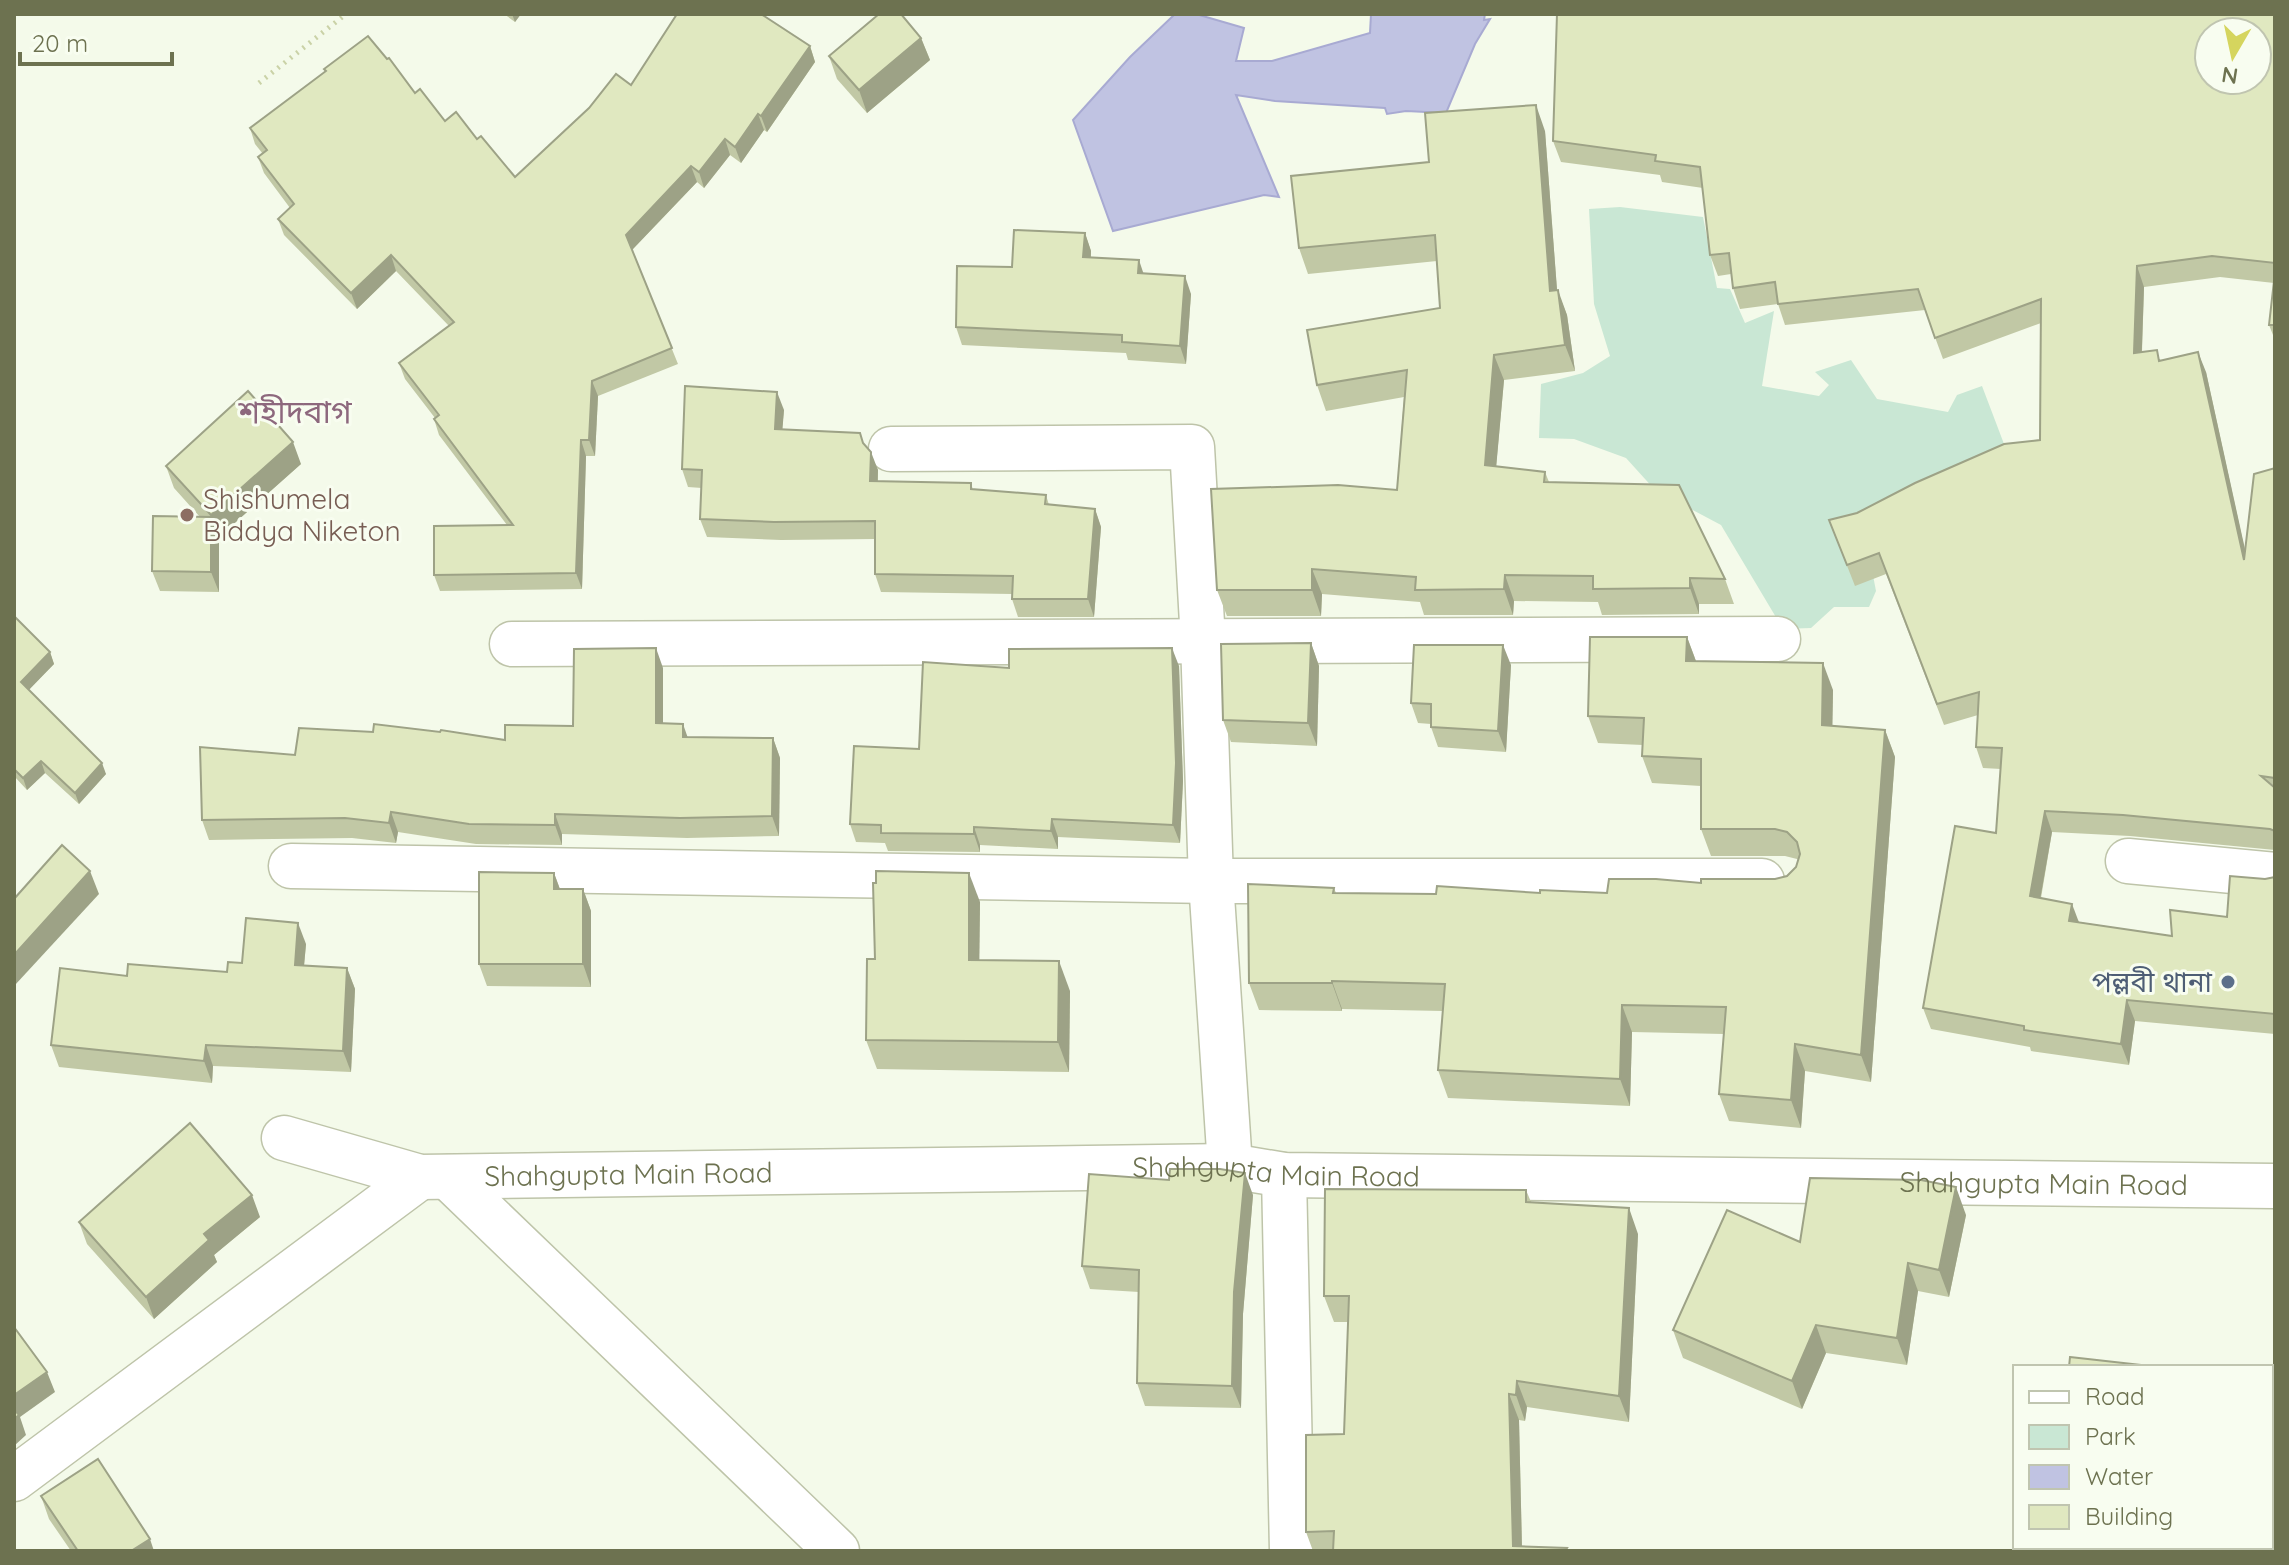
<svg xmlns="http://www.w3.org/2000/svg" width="2289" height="1565" font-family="Quicksand,'Noto Sans Bengali',sans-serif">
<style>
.green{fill:#c9e7d4}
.water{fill:#c0c3e2;stroke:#a8aad2;stroke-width:2}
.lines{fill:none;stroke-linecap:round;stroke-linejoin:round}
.minor-casing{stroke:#bec4a9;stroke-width:47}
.path{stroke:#cad2a7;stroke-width:5;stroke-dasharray:2 6;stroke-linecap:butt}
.minor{stroke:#fff;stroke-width:44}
.wall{fill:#c1c8a5}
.shaded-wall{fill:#9da286}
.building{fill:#e0e8c0;stroke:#9da286;stroke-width:2;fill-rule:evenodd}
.education-dot{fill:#8d6e63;stroke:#f8fdf0;stroke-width:3}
.service-dot{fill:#5c6f8a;stroke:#f8fdf0;stroke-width:3}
.labels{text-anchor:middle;stroke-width:6;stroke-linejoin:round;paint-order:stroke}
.education-label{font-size:28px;fill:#785e54;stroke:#f8fdf0;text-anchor:start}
.service-label{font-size:28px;fill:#4e5e75;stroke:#f8fdf0;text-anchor:end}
.street-label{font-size:28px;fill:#6d7250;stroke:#f8fdf0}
.quarter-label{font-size:32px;fill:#8d687d;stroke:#f8fdf0}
</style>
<rect width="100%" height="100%" fill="#f4faea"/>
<polygon class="green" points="1620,207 1703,217 1717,288 1730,289 1745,323 1774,311 1762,386 1819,396 1829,385 1815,372 1851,360 1877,399 1948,412 1957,395 1982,386 2012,465 1865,534 1876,591 1869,607 1834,607 1811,628 1783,629 1721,525 1655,490 1626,458 1574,439 1539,438 1541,384 1583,373 1610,356 1594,304 1589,209"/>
<polygon class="water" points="1175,14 1196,14 1244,28 1236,61 1272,61 1370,33 1371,14 1485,14 1484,20 1490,19 1475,44 1446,113 1406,111 1387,114 1385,108 1275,101 1236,95 1279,197 1264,195 1113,231 1073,120 1130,57"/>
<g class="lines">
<defs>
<g id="minor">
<polyline points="891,449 1192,447 1203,641 1211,881 1230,1166"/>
<polyline points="512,644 1778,639"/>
<polyline points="2128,861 2275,875"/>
<polyline points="291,866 1211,881 1762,881"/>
<path id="s1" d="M284 1138 420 1177 1230 1166 1284 1175 2275 1186"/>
<polyline points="1284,1175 1292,1551"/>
<polyline points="448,1177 837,1551"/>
<polyline points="14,1479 420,1177"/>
</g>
</defs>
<use href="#minor" class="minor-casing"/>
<polyline class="path" points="259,83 346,14"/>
<use href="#minor" class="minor"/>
</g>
<g class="wall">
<polygon points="504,14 521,14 515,22"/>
<polygon points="2275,14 2275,340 2269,325 2274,283 2220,277 2144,287 2142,352 2161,360 2206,372 2245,551 2275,468 2275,850 2130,836 2052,832 2041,898 2079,922 2172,936 2227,917 2265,879 2275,877 2275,1034 2135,1021 2129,1065 2031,1051 2030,1047 1931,1029 1923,1008 1996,833 2001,769 1983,768 1976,747 1978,715 1944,725 1886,574 1855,586 1829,520 1857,513 2040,440 2041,323 1943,359 1925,310 1785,325 1778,304 1740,309 1733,288 1731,274 1718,276 1710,255 1703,188 1662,182 1660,175 1561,162 1553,141"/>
<polygon points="921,38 930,60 867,113 837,79 829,56"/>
<polygon points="810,46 815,62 767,132 764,130 741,163 730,155 704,188 697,182 632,250 678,364 598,396 595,456 586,456 582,589 440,591 434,575 507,525 439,435 434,419 435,418 405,379 399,363 449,326 396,271 357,309 284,235 278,219 290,208 264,173 258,157 263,154 255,144 250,128 325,72 324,69 415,93 445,121 477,139 515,177 631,85"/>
<polygon points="1545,131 1557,290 1567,315 1575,371 1504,380 1496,467 1545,472 1549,482 1725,579 1734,604 1699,604 1699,614 1602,615 1598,602 1514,601 1513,615 1424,615 1420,602 1322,594 1321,616 1227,616 1217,590 1397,490 1404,397 1326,411 1317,385 1440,308 1437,261 1308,274 1299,248 1429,162"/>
<polygon points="1085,233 1091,251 1091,257 1144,274 1191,294 1186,364 1128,360 1126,353 962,345 956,327 1012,267"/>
<polygon points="784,410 782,429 864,444 878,470 878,481 971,483 973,490 1046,495 1049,505 1095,509 1101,527 1094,617 1018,617 1012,599 1012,594 881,592 875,574 875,539 781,540 707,537 700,519 702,488 688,487 682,469"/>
<polygon points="301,464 219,537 219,592 160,591 152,571 200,517 174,488 166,466"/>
<polygon points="14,616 50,652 54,664 28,690 106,774 79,804 45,773 27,790 14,776"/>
<polygon points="1687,637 1696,661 1833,690 1832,726 1885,730 1895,757 1871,1082 1805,1071 1801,1128 1729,1121 1719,1094 1724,1034 1632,1032 1630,1106 1448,1098 1438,1070 1443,1011 1342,1009 1342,1011 1259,1010 1249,983 1334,888 1336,893 1607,893 1701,883 1775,879 1787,876 1796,867 1798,860 1797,859 1785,856 1711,856 1701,829 1701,786 1652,783 1642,756 1643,745 1598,743 1588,716"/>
<polygon points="1311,643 1319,666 1317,746 1231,742 1223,720"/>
<polygon points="1511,665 1506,752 1438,747 1431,727 1431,724 1418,723 1411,703"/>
<polygon points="1179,666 1183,781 1180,843 1058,837 1058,849 980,845 980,852 888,851 885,843 856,842 850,824 919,749 1009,668"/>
<polygon points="663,668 663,723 688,737 773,738 780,758 779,836 687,838 562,834 562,845 476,844 398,832 396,843 352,838 209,840 202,820 295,755 505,740 573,726"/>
<polygon points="554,873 560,889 583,889 591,911 591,987 487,986 479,964"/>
<polygon points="980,902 979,960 1070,991 1069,1072 877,1069 866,1040 875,959"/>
<polygon points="306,944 304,966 347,968 355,989 351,1072 213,1066 212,1083 59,1067 51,1045 127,976 227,972 242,963"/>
<polygon points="1526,1190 1531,1202 1638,1234 1629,1422 1527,1407 1525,1421 1519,1420 1522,1546 1567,1548 1568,1551 1313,1551 1306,1532 1344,1434 1348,1322 1334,1322 1324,1296"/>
<polygon points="1253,1195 1243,1314 1241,1408 1145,1406 1137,1383 1139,1292 1090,1289 1082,1266"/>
<polygon points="1966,1215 1949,1297 1918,1291 1907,1365 1826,1353 1802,1409 1683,1358 1673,1330 1800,1242"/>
<polygon points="260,1217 214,1255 217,1262 154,1319 87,1244 79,1222"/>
<polygon points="2271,1379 2275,1380 2275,1476 2271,1475"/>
<polygon points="41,1496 154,1551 71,1551 49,1519"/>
</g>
<g class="shaded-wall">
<polygon points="512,14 521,14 515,22"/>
<polygon points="921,38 930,60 867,113 859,90"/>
<polygon points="810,46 815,62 767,132 761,116"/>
<polygon points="1536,105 1545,131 1559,316 1550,291"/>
<polygon points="758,114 764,130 741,163 735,147"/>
<polygon points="725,139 730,155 704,188 699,172"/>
<polygon points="691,166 697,182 632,250 626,235"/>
<polygon points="1085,233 1091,251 1090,275 1083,257"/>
<polygon points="391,255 396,271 357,309 351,293"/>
<polygon points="1139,260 1145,278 1138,273"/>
<polygon points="2137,266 2144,287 2141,374 2134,353"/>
<polygon points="1185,276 1191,294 1186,364 1180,346"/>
<polygon points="1558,290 1567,315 1575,371 1565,345"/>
<polygon points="2198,352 2206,372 2252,581 2244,560"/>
<polygon points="1494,355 1504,380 1494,491 1485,465"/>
<polygon points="592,381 598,396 595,456 589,440"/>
<polygon points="777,392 784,410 781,447 775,429"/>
<polygon points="581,440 586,456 582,589 576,573"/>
<polygon points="293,442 301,464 219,537 219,592 211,572 211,515"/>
<polygon points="871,452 878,470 877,499 870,481"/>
<polygon points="1095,509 1101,527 1094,617 1088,599"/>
<polygon points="1312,569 1322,594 1321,616 1312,590"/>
<polygon points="1505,575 1514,601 1513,615 1504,589"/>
<polygon points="1690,578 1699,604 1699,614 1690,588"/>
<polygon points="1687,637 1697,664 1686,661"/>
<polygon points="1311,643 1319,666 1317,746 1308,723"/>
<polygon points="1503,645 1511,665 1506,752 1498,731"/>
<polygon points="656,648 663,668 663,743 656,723"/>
<polygon points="1172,648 1179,666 1183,781 1180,843 1173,825"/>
<polygon points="50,652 54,664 25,694 21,682"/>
<polygon points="1823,663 1833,690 1832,753 1822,725"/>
<polygon points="683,724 690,744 683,737"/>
<polygon points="1885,730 1895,757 1871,1082 1861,1055"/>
<polygon points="773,738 780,758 779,836 772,816"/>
<polygon points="41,761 45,773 27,790 23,778"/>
<polygon points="102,763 106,774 79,804 75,793"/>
<polygon points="2045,811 2052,832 2037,917 2030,896"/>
<polygon points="391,812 398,832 396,843 389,823"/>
<polygon points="555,814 562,834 562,845 555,825"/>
<polygon points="1052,819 1058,837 1058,849 1051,831"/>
<polygon points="974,827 980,845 980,852 974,834"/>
<polygon points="90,871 99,894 15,985 14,955"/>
<polygon points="554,873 562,895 554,889"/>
<polygon points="969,873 980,902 979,989 969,960"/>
<polygon points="583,889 591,911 591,987 583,964"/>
<polygon points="2072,904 2080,925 2069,921"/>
<polygon points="298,923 306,944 302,987 295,965"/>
<polygon points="1059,961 1070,991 1069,1072 1058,1042"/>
<polygon points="347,968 355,989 351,1072 343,1051"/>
<polygon points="1332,981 1342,1009 1342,1011 1332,983"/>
<polygon points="2127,1000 2135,1021 2129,1065 2121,1044"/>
<polygon points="1622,1005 1632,1032 1630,1106 1620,1079"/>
<polygon points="1795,1044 1805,1071 1801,1128 1791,1100"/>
<polygon points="206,1045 213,1066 212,1083 204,1061"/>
<polygon points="1245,1173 1253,1195 1243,1314 1241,1408 1232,1386 1234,1292"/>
<polygon points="1956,1187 1966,1215 1949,1297 1939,1270"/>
<polygon points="252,1195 260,1217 214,1255 217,1262 154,1319 146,1297 204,1234"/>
<polygon points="1629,1208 1638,1234 1629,1422 1619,1396"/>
<polygon points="1908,1263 1918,1291 1907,1365 1897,1338"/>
<polygon points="1816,1325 1826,1353 1802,1409 1792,1381"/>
<polygon points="47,1372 55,1392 20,1417 26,1435 14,1446 14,1395"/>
<polygon points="1517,1381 1527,1407 1525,1421 1516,1395"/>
<polygon points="1509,1394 1519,1420 1522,1551 1513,1546"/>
<polygon points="150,1539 154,1551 131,1551"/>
<polygon points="2111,1547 2130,1547 2129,1551 2110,1551"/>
</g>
<g class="building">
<polygon points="677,14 761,14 810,46 761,116 758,114 735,147 725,139 699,172 691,166 626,235 672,348 592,381 589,440 581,440 576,573 434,575 434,526 513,525 434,419 439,415 399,363 454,322 391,255 351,293 278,219 294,204 258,157 267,150 250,128 326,71 324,69 368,36 387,59 389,58 415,93 420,89 445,121 456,112 477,139 481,136 515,177 589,108 616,74 631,85"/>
<polygon points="879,14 901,14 921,38 859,90 829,56"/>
<path d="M1557 14H2275V263L2212 256 2137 266 2134 353 2157 350 2159 361 2198 352 2244 560 2254 474 2275 468V778L2261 776 2275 788V831L2270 829 2123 815 2045 811 2030 896 2072 904 2069 921 2172 936 2170 910 2227 917 2230 876 2265 879 2275 877V1014L2127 1000 2121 1044 2024 1030V1026L1923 1008 1955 826 1996 833 2002 748 1976 747 1979 692 1937 704 1879 553 1847 565 1829 520 1857 513 1915 483 2004 444 2040 440 2041 299 1935 338 1918 289 1778 304 1775 282 1733 288 1729 253 1710 255 1700 167 1655 161 1656 155 1553 141ZM2209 32H2257V80H2209Z"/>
<polygon points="1536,105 1550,291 1558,290 1565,345 1494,355 1485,465 1545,472 1544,482 1679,485 1725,579 1690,578 1690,588 1593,589 1593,576 1505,575 1504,589 1415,590 1416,577 1312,569 1312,590 1217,590 1211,489 1338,485 1397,490 1407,370 1317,385 1307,330 1440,308 1435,235 1299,248 1291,176 1429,162 1425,113"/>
<polygon points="1014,230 1085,233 1083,257 1139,260 1138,273 1185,276 1180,346 1122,342 1122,335 956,327 957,266 1012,267"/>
<polygon points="2275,272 2275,325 2269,325"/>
<polygon points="685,386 777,392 775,429 860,433 863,443 871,452 870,481 971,483 971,489 1046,495 1045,504 1095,509 1088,599 1012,599 1013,576 875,574 875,521 774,522 700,519 702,470 682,469"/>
<polygon points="248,391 293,442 211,515 166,466"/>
<polygon points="153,516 211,517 211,572 152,571"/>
<polygon points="14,616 50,652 21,682 102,763 75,793 41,761 23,778 14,769"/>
<polygon points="1590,637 1687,637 1686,661 1823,663 1822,725 1885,730 1861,1055 1795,1044 1791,1100 1719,1094 1726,1007 1622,1005 1620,1079 1438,1070 1445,984 1332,981 1332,983 1249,983 1248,884 1334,888 1333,893 1436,894 1437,886 1540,893 1540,890 1607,893 1609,879 1656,879 1701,883 1701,879 1775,879 1787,876 1796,867 1800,854 1797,842 1787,832 1775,829 1701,829 1701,759 1642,756 1644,718 1588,716"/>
<polygon points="1311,643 1308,723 1223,720 1221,644"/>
<polygon points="1414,645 1503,645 1498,731 1431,727 1431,704 1411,703"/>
<polygon points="656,648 656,723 683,724 683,737 773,738 772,816 680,818 555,814 555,825 469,824 391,812 389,823 345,818 202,820 200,747 295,755 299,728 373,732 374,724 440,732 441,730 505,740 505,725 573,726 574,649"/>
<polygon points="1172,648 1176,763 1173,825 1052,819 1051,831 974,827 974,834 881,833 881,825 850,824 854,746 919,749 923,662 1009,668 1009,649"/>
<polygon points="62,845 90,871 14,955 14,899"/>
<polygon points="876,871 969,873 969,960 1059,961 1058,1042 866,1040 867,959 875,959 873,883 876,883"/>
<polygon points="479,872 554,873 554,889 583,889 583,964 479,964"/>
<polygon points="246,918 298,923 295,965 347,968 343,1051 206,1045 204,1061 51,1045 60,968 127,976 128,964 227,972 228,962 242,963"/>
<polygon points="190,1123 252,1195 204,1234 209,1240 146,1297 79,1222"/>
<polygon points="1170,1169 1220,1169 1245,1173 1234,1292 1232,1386 1137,1383 1139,1270 1082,1266 1089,1174 1169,1180"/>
<polygon points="1810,1178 1921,1180 1956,1187 1939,1270 1908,1263 1897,1338 1816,1325 1792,1381 1673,1330 1727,1210 1800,1242"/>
<polygon points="1325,1189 1526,1190 1526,1202 1629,1208 1619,1396 1517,1381 1516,1395 1509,1394 1513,1546 1567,1548 1565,1551 1333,1551 1334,1531 1306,1532 1306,1435 1344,1434 1349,1296 1324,1296"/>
<polygon points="14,1327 47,1372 14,1395"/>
<polygon points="2070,1357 2159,1367 2069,1367"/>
<polygon points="2271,1379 2275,1380 2275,1445 2271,1445"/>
<polygon points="14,1409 19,1415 14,1419"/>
<polygon points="98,1459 150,1539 131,1551 78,1551 41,1496"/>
<polygon points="2047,1547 2111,1547 2110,1551 2046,1551"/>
</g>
<circle class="education-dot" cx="187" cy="515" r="8"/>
<circle class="service-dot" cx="2228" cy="982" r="8"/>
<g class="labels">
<g class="education-label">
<text x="203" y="509">Shishumela<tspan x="203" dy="32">Biddya Niketon</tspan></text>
</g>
<g class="service-label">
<text x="2212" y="992">পল্লবী থানা</text>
</g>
<g class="street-label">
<text dy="10" stroke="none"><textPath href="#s1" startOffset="998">Shahgupta Main Road</textPath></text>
<text dy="10" stroke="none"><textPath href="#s1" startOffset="350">Shahgupta Main Road</textPath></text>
<text dy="10" stroke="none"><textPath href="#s1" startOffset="1766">Shahgupta Main Road</textPath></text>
</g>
<g class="quarter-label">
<text x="295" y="423">শহীদবাগ</text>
</g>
</g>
<rect width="2289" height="1565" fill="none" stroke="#6d7250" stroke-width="32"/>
<rect x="2013" y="1365" width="260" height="184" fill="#f8fdf0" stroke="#c0c5b0" stroke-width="2"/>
<rect x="2029" y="1391" width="40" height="12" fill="#ffffff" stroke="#c0c5b0" stroke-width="2"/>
<text x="2085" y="1405" font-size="24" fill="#6d7250">Road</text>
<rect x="2029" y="1425" width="40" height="24" fill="#c9e7d4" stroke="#c0c5b0" stroke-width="2"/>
<text x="2085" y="1445" font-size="24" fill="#6d7250">Park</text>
<rect x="2029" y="1465" width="40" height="24" fill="#c0c3e2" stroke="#c0c5b0" stroke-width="2"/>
<text x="2085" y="1485" font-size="24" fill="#6d7250">Water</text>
<rect x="2029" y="1505" width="40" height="24" fill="#e0e8c0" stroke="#c0c5b0" stroke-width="2"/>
<text x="2085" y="1525" font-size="24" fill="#6d7250">Building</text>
<g transform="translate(2233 56) rotate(189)"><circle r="38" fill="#f8fdf0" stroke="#c0c5b0" stroke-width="2"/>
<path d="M0-6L14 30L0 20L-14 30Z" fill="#d5d55e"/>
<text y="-12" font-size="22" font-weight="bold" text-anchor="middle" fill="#6d7250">N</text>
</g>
<path d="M20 52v12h152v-12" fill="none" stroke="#6d7250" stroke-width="4"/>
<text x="32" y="52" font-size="24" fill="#6d7250" stroke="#f8fdf0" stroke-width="6" paint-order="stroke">20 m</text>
</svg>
